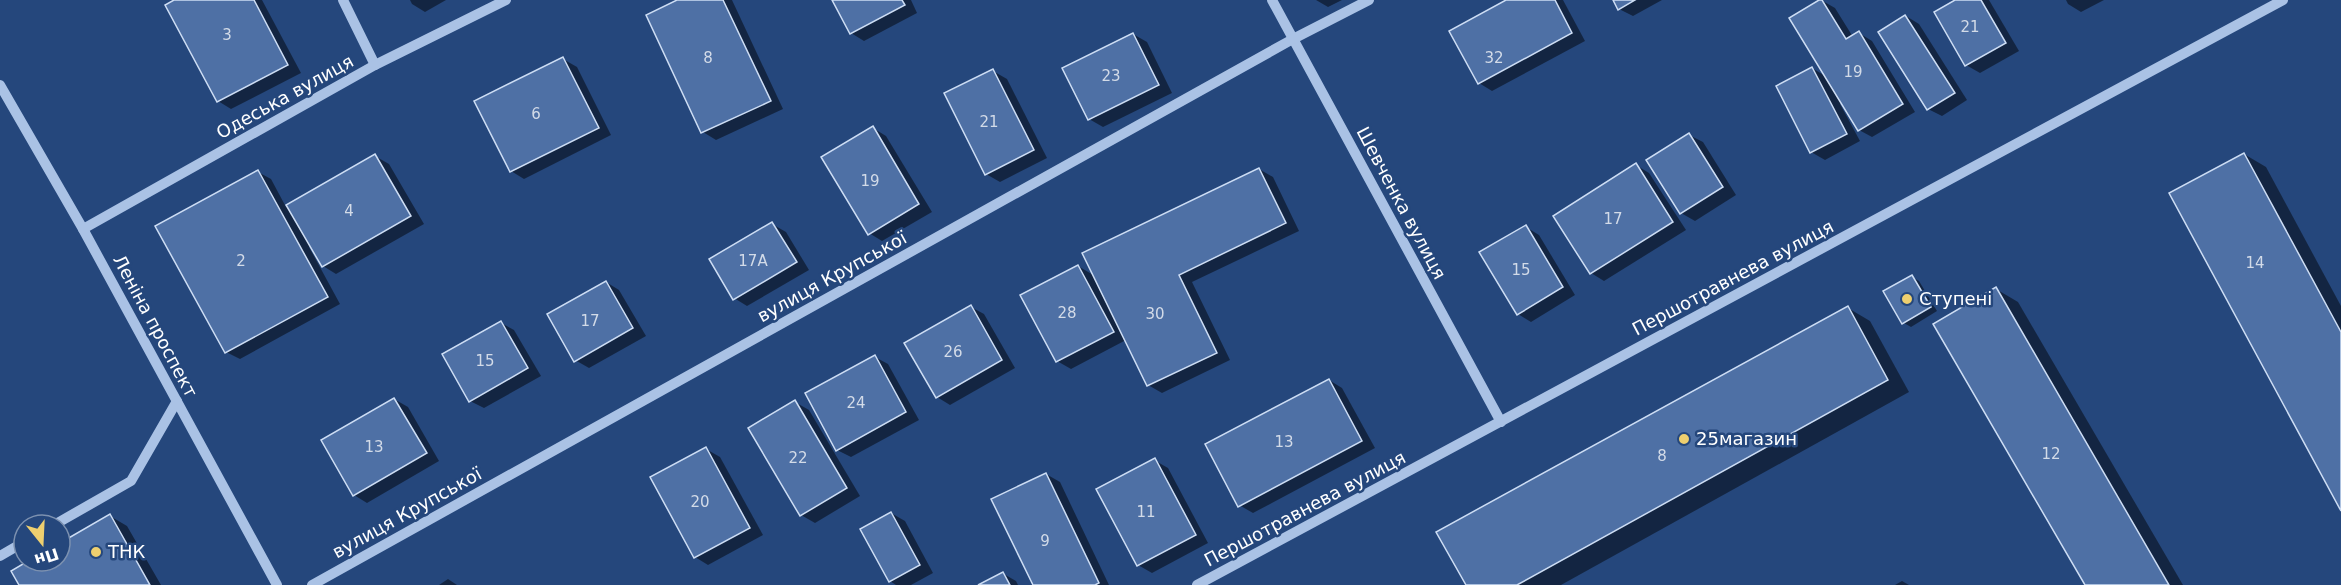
<svg xmlns="http://www.w3.org/2000/svg" width="2341" height="585" font-family="'DejaVu Sans',sans-serif">
<style>
.shadow{fill:#0007}
.building{fill:#4e70a5;stroke:#cdddf4;stroke-width:1.5}
.lines{fill:none;stroke-linecap:round;stroke-linejoin:round}
.minor{stroke:#aac2e5;stroke-width:10}
.poi-dot{fill:#eecf6f;stroke:#25477c;stroke-width:2}
.labels{text-anchor:middle;stroke-width:5;stroke-linejoin:round;paint-order:stroke}
.number-label{font-size:15px;fill:#d3dbe8}
.street-label{font-size:18px;fill:#fff;stroke:#25477c}
.poi-label{font-size:18px;fill:#fff;stroke:#25477c;text-anchor:start}
</style>
<rect width="100%" height="100%" fill="#25477c"/>
<g class="shadow">
<polygon points="177,0 262,0 301,73 231,109 218,101"/>
<polygon points="410,0 446,0 425,12 412,4"/>
<polygon points="681,0 732,0 783,109 716,140 703,132"/>
<polygon points="834,0 911,0 917,13 864,41 851,33"/>
<polygon points="1316,0 1342,0 1328,7"/>
<polygon points="1509,0 1563,0 1585,41 1492,91 1479,83"/>
<polygon points="1614,0 1662,0 1633,16 1619,9"/>
<polygon points="1821,0 1835,8 1853,37 1859,33 1872,41 1915,112 1872,137 1859,130 1842,102 1840,104 1860,141 1825,160 1811,152 1812,68 1827,77"/>
<polygon points="1958,0 1989,0 2019,51 1980,73 1966,65"/>
<polygon points="2066,0 2104,0 2081,12 2068,4"/>
<polygon points="1906,16 1919,24 1967,100 1942,116 1928,109"/>
<polygon points="1133,34 1147,42 1172,93 1103,127 1089,119"/>
<polygon points="563,59 577,67 611,135 524,179 511,171"/>
<polygon points="993,71 1007,79 1047,158 1000,182 986,174"/>
<polygon points="873,128 886,136 932,212 882,241 869,233"/>
<polygon points="1689,135 1703,142 1736,195 1695,221 1681,213"/>
<polygon points="2244,154 2266,167 2341,306 2341,508"/>
<polygon points="375,156 389,164 424,224 336,274 323,266 311,245 309,247 340,304 240,359 226,352 258,172 271,179 286,207"/>
<polygon points="1636,165 1649,173 1686,230 1604,281 1591,273"/>
<polygon points="1259,169 1273,177 1299,231 1192,282 1230,360 1162,393 1148,385 1126,340 1071,369 1057,361 1078,266 1095,276"/>
<polygon points="772,224 786,232 809,270 747,306 734,298"/>
<polygon points="1526,227 1539,235 1575,295 1531,322 1518,314"/>
<polygon points="1912,277 1919,281 1937,311 1911,327 1904,323"/>
<polygon points="606,282 619,290 646,336 589,368 575,360"/>
<polygon points="1996,289 2018,302 2183,585 2087,585"/>
<polygon points="971,307 984,314 1015,368 950,405 937,397"/>
<polygon points="1848,308 1870,321 1909,392 1561,585 1467,585"/>
<polygon points="501,323 514,330 541,376 484,408 470,401"/>
<polygon points="875,357 888,364 919,420 851,457 837,450"/>
<polygon points="1329,380 1342,388 1375,448 1253,513 1239,505"/>
<polygon points="394,399 408,407 439,461 367,503 354,495"/>
<polygon points="795,402 809,410 860,496 815,523 801,515 750,429"/>
<polygon points="706,449 720,457 763,535 708,565 695,557"/>
<polygon points="1154,460 1168,468 1208,543 1152,573 1138,565"/>
<polygon points="1046,474 1060,482 1109,585 1034,585"/>
<polygon points="891,513 905,521 933,573 911,585 896,585 890,581"/>
<polygon points="110,516 127,526 161,585 20,585 31,561 60,561 60,544"/>
<polygon points="1002,573 1016,581 1018,585 981,585"/>
<polygon points="448,579 457,585 439,585"/>
<polygon points="1902,581 1909,585 1895,585"/>
</g>
<g class="building">
<polygon points="174,0 254,0 288,65 217,102 165,5"/>
<polygon points="677,0 723,0 771,101 701,133 646,15"/>
<polygon points="832,0 902,0 905,5 850,34"/>
<polygon points="1506,0 1555,0 1572,33 1478,84 1449,31"/>
<polygon points="1613,0 1635,0 1618,10"/>
<polygon points="1819,0 1822,0 1846,39 1859,31 1903,104 1858,131 1789,18"/>
<polygon points="1955,0 1981,0 2006,43 1965,66 1934,12"/>
<polygon points="1905,15 1955,93 1927,110 1878,32"/>
<polygon points="1133,33 1159,85 1088,120 1062,68"/>
<polygon points="563,57 599,128 510,172 474,101"/>
<polygon points="1812,67 1847,134 1810,153 1776,86"/>
<polygon points="993,69 1034,150 985,175 944,93"/>
<polygon points="873,126 919,204 868,235 821,157"/>
<polygon points="1689,133 1723,187 1680,214 1646,160"/>
<polygon points="2244,153 2341,332 2341,511 2169,193"/>
<polygon points="375,154 411,216 322,267 286,205"/>
<polygon points="1636,163 1673,222 1590,274 1553,216"/>
<polygon points="1259,168 1286,223 1179,275 1217,353 1147,386 1082,253"/>
<polygon points="258,170 328,297 225,353 155,226"/>
<polygon points="772,222 797,262 733,300 709,259"/>
<polygon points="1526,225 1563,287 1517,315 1479,252"/>
<polygon points="1078,265 1114,332 1056,362 1020,295"/>
<polygon points="1912,275 1931,307 1902,324 1883,291"/>
<polygon points="606,281 633,328 574,362 547,314"/>
<polygon points="1996,287 2169,585 2085,585 1933,324"/>
<polygon points="971,305 1002,360 936,398 904,343"/>
<polygon points="1848,306 1888,380 1517,585 1466,585 1436,532"/>
<polygon points="501,321 528,368 469,402 442,354"/>
<polygon points="875,355 906,412 836,451 805,393"/>
<polygon points="1329,379 1362,441 1238,507 1205,444"/>
<polygon points="394,398 427,453 353,496 321,440"/>
<polygon points="795,400 847,488 800,516 748,428"/>
<polygon points="706,447 750,528 694,558 650,477"/>
<polygon points="1155,458 1196,535 1137,566 1096,489"/>
<polygon points="1046,473 1099,583 1095,585 1033,585 991,499"/>
<polygon points="891,512 920,565 889,582 860,529"/>
<polygon points="110,514 150,585 19,585 11,571 28,561 60,561 60,543"/>
<polygon points="1003,572 1010,585 978,585"/>
</g>
<g class="lines">
<g class="minor">
<polyline points="343,0 375,65"/>
<polyline points="1272,0 1501,422"/>
<polyline points="0,85 83,229 277,585"/>
<polyline points="83,229 375,65 506,0"/>
<polyline points="54,525 131,481 177,401"/>
<polyline points="0,556 24,542"/>
<polyline points="312,585 1293,39 1369,0"/>
<polyline points="1197,585 2283,0"/>
</g>
</g>
<g class="poi-dot">
<circle cx="1907" cy="299" r="6"/>
<circle cx="1684" cy="439" r="6"/>
<circle cx="96" cy="552" r="6"/>
</g>
<g class="labels">
<g class="number-label">
<text x="1970" y="32">21</text>
<text x="227" y="40">3</text>
<text x="708" y="63">8</text>
<text x="1494" y="63">32</text>
<text x="1853" y="77">19</text>
<text x="1111" y="81">23</text>
<text x="536" y="119">6</text>
<text x="989" y="127">21</text>
<text x="870" y="186">19</text>
<text x="349" y="216">4</text>
<text x="1613" y="224">17</text>
<text x="241" y="266">2</text>
<text x="753" y="266">17А</text>
<text x="2255" y="268">14</text>
<text x="1521" y="275">15</text>
<text x="1067" y="318">28</text>
<text x="1155" y="319">30</text>
<text x="590" y="326">17</text>
<text x="953" y="357">26</text>
<text x="485" y="366">15</text>
<text x="856" y="408">24</text>
<text x="1284" y="447">13</text>
<text x="374" y="452">13</text>
<text x="2051" y="459">12</text>
<text x="1662" y="461">8</text>
<text x="798" y="463">22</text>
<text x="700" y="507">20</text>
<text x="1146" y="517">11</text>
<text x="1045" y="546">9</text>
</g>
<g class="street-label">
<text transform="translate(285 97) rotate(-29)" y="6">Одеська вулиця</text>
<text transform="translate(1401 203) rotate(62)" y="6">Шевченка вулиця</text>
<text transform="translate(832 277) rotate(-29)" y="6">вулиця Крупської</text>
<text transform="translate(1733 278) rotate(-28)" y="6">Першотравнева вулиця</text>
<text transform="translate(155 326) rotate(62)" y="6">Леніна проспект</text>
<text transform="translate(1305 509) rotate(-28)" y="6">Першотравнева вулиця</text>
<text transform="translate(407 513) rotate(-29)" y="6">вулиця Крупської</text>
</g>
<g class="poi-label">
<text x="1919" y="305">Ступені</text>
<text x="1696" y="445">25магазин</text>
<text x="108" y="558">ТНК</text>
</g>
</g>
<g transform="translate(42 543) rotate(162)"><circle r="28" fill="#25477c" stroke="#7c91b0" stroke-width="1.5"/>
<path d="M0-4.5L10 22L0 15L-10 22Z" fill="#eecf6f"/>
<text y="-9" font-size="16" font-weight="bold" text-anchor="middle" fill="#ffffff">Пн</text>
</g>
</svg>
